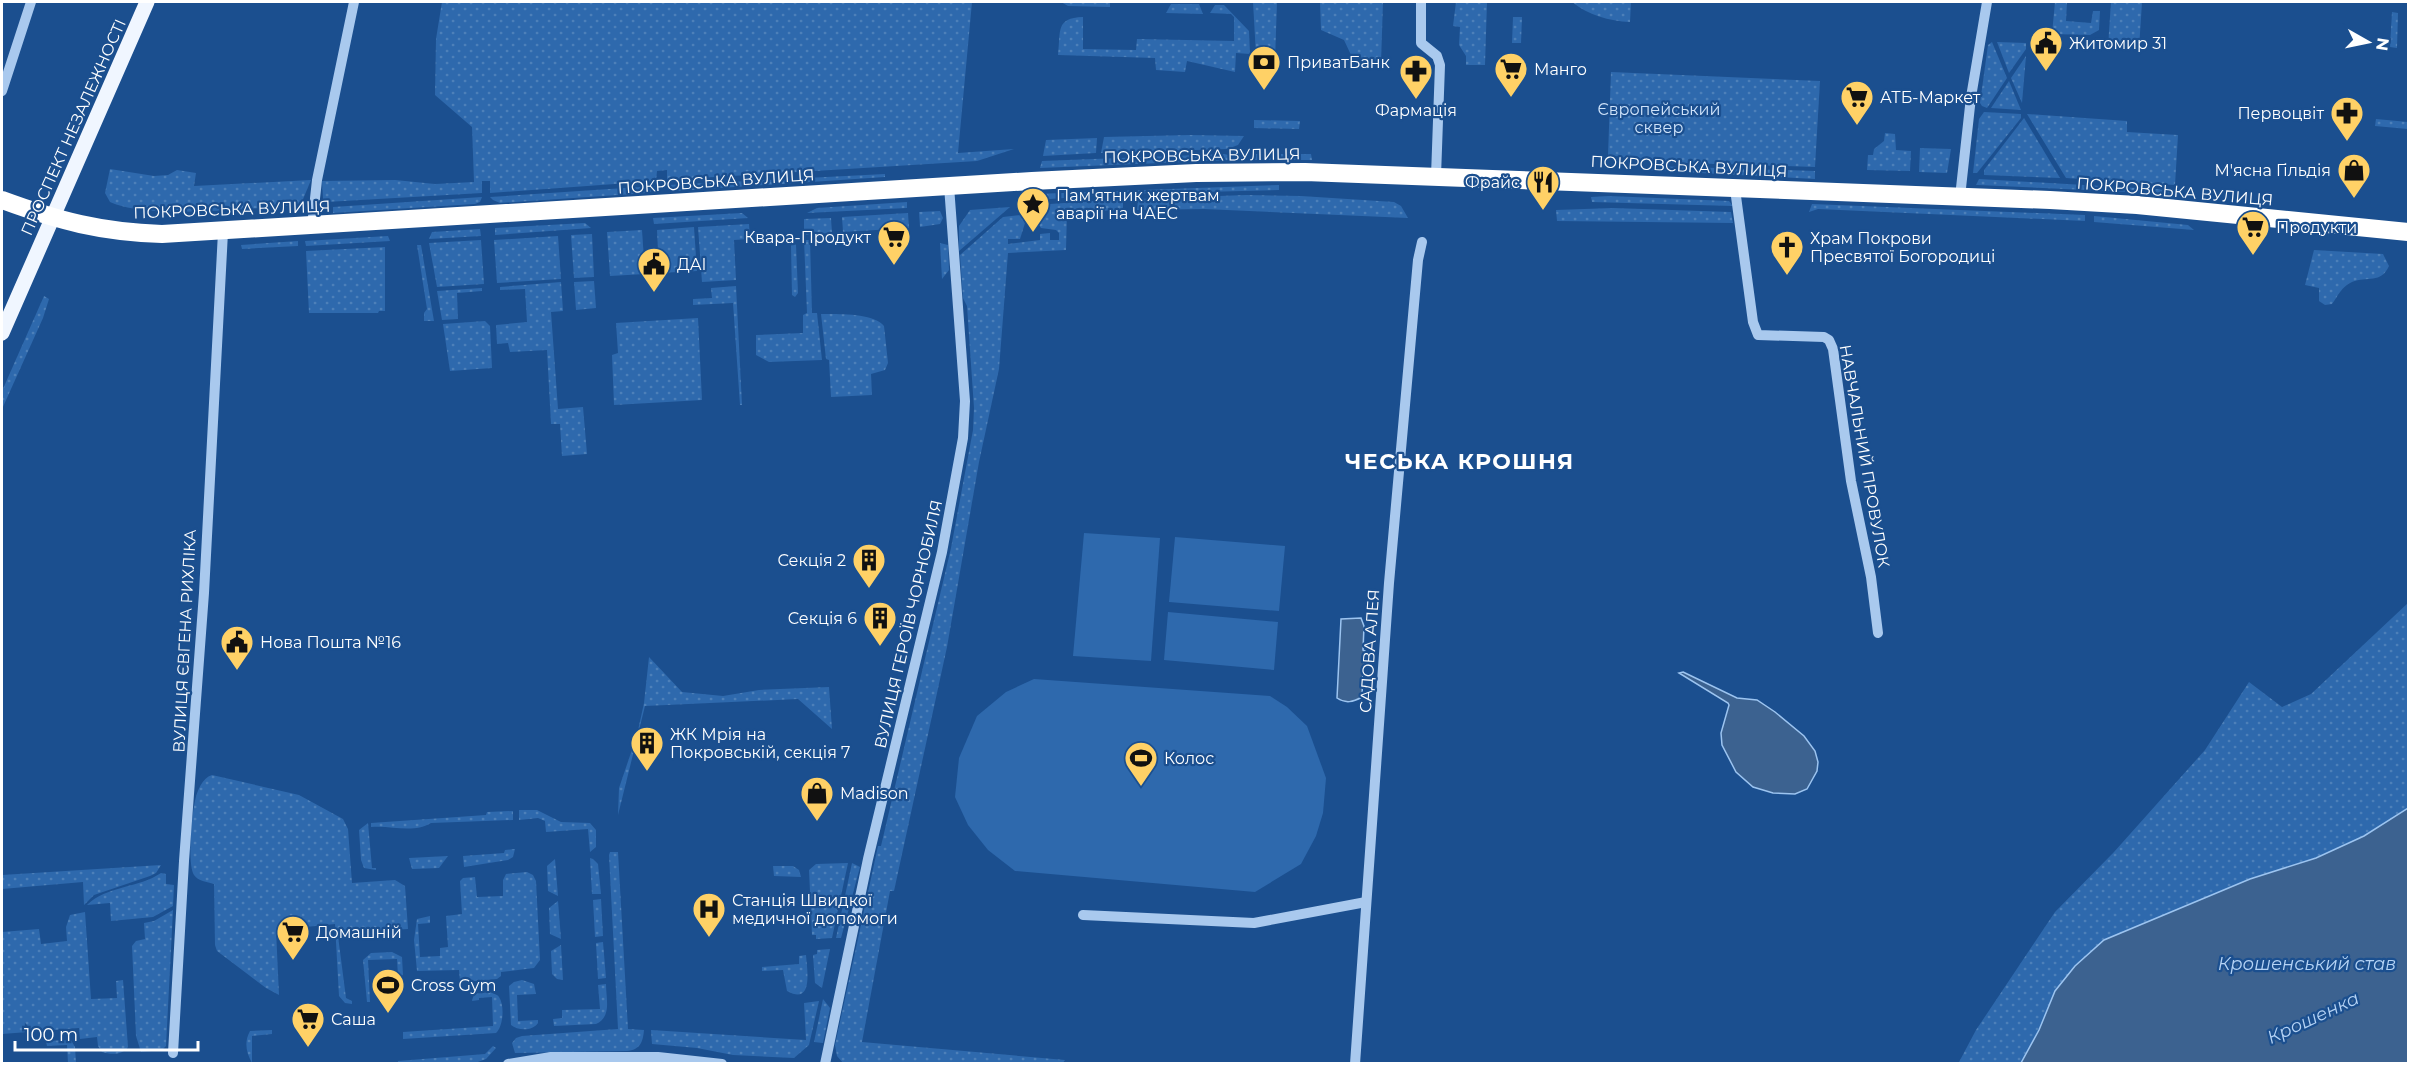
<svg xmlns="http://www.w3.org/2000/svg" width="2410" height="1065" font-family="Montserrat,sans-serif">
<style>
.grass{fill:url(#grass-dots)}
.garden{fill:#2e69ad}
.water{fill:#3c6290;stroke:#9cc4f0;stroke-width:1.5}
.lines{fill:none;stroke-linecap:round;stroke-linejoin:round}
.minor{stroke:#a9c9ee;stroke-width:10}
.major{stroke:#f0f6ff;stroke-width:15}
.highway{stroke:#fff;stroke-width:18}
.labels{text-anchor:middle;stroke-width:4.5;stroke-linejoin:round;paint-order:stroke}
.poi-label{font-size:16px;fill:#fff;stroke:#1b4f8f;text-anchor:start}
.park-label{font-size:16px;fill:#cfe3fa;stroke:#1b4f8f}
.street-label{font-size:16px;fill:#fff;stroke:#1b4f8f}
.water-label{font-size:18px;font-style:italic;fill:#b5d3f5;stroke:#1b4f8f}
.district-label{font-size:22px;font-weight:bold;letter-spacing:1.5px;fill:#fff;stroke:#1b4f8f}
</style>
<defs>
<pattern id="grass-dots" width="8" height="8" patternUnits="userSpaceOnUse" patternTransform="scale(1.5)"><rect width="8" height="8" fill="#2e69ad"/><path d="M2 2h.1M6 6h.1" fill="none" stroke="#4d80b9" stroke-width="1.8" stroke-linecap="round"/></pattern>
</defs>
<rect width="100%" height="100%" fill="#1b4f8f"/>
<g class="grass">
<polygon points="442,2 972,2 958,153 1014,149 977,161 667,180 667,170 657,171 656,181 490,193 490,181 482,181 482,193 326,202 323,199 322,181 395,180 435,184 474,182 472,127 435,95 436,39"/>
<polygon points="1061,2 1110,2 1110,7 1068,6"/>
<polygon points="1253,2 1277,2 1275,61 1260,61 1256,55"/>
<polygon points="1320,2 1383,2 1381,63 1351,55 1344,40 1321,30"/>
<polygon points="1456,2 1487,2 1485,65 1466,65 1466,56 1459,45 1460,27 1453,26"/>
<path d="M1572 2H1631L1630 22C1609 21 1588 15 1572 2Z"/>
<polygon points="2055,2 2067,2 2066,21 2091,23 2093,11 2100,11 2099,30 2090,35 2052,34"/>
<polygon points="2111,2 2142,2 2139,49 2108,47"/>
<polygon points="1171,4 1199,4 1203,14 1166,13"/>
<path d="M1215 5H1224L1249 31 1250 54 1236 53 1235 72 1187 61 1185 72 1156 70 1155 58 1058 55C1061 31 1055 18 1083 17V49L1136 50 1137 39 1234 41V17L1231 14 1210 13Z"/>
<polygon points="2392,12 2398,13 2397,48 2390,47"/>
<polygon points="1513,17 1522,17 1521,43 1512,43"/>
<polygon points="1992,42 2007,78 1987,108 1982,106 1980,103 1988,45"/>
<polygon points="1997,42 2026,43 2026,49 2009,73"/>
<polygon points="2026,56 2022,103 2011,78"/>
<polygon points="1611,72 1820,81 1815,167 1655,162 1608,155"/>
<polygon points="2009,81 2021,110 1991,108"/>
<polygon points="1984,112 2021,114 2021,118 1977,173 1973,173 1979,119"/>
<polygon points="2027,114 2127,121 2127,132 2178,135 2175,185 2066,178"/>
<polygon points="2024,118 2060,178 1984,175 1984,170"/>
<polygon points="2376,119 2408,122 2408,129 2375,126"/>
<polygon points="1254,120 1300,121 1299,129 1254,128"/>
<polygon points="1885,133 1895,134 1896,150 1911,151 1910,171 1867,170 1868,155 1873,155 1874,149 1884,141"/>
<polygon points="1190,135 1244,136 1238,145 1227,149 1101,153 1104,137"/>
<polygon points="1097,138 1096,153 1043,156 1046,140"/>
<polygon points="1920,148 1951,149 1947,173 1919,172"/>
<polygon points="1224,154 1233,156 1232,160 1040,168 1042,161"/>
<polygon points="1252,154 1311,154 1312,160 1251,160"/>
<polygon points="1653,166 1815,171 1815,179 1645,170"/>
<path d="M110 169 154 176 168 175 177 170 196 173 194 186 311 180 301 204 298 205C253 208 148 220 110 202L105 193Z"/>
<polygon points="885,174 885,177 676,191 668,185"/>
<polygon points="1979,179 2172,190 2172,194 1978,185 1976,185"/>
<polygon points="1279,185 1279,190 1123,194 1035,200 1035,194"/>
<polygon points="655,186 652,191 647,193 500,203 493,200 490,197"/>
<polygon points="1246,195 1301,196 1394,202 1401,206 1408,218 1204,209 1137,210 1138,199"/>
<polygon points="1609,196 1729,201 1733,206 1592,202 1591,197"/>
<polygon points="482,197 480,202 475,204 333,213 333,207"/>
<polygon points="1123,199 1123,210 1067,212 1066,250 1008,253 999,369 979,462 947,647 894,891 890,891 862,1042 1065,1060 1062,1064 843,1063 837,1056 835,1045 878,846 881,846 951,548 973,430 974,408 967,306 963,298 960,255 1003,217 1021,215 1025,223 1020,239 1008,239 1008,244 1040,240 1040,234 1050,233 1050,240 1059,240 1059,233 1056,230 1041,228 1031,214 1048,213 1050,204"/>
<polygon points="907,202 907,208 807,213 817,208"/>
<polygon points="1812,204 2085,215 2085,221 1818,209 1809,212"/>
<polygon points="1010,207 959,251 959,226 970,210"/>
<polygon points="1613,208 1731,212 1733,223 1557,221 1556,210"/>
<polygon points="940,211 943,218 940,224 920,227 919,212"/>
<polygon points="742,213 748,218 654,224 653,218"/>
<polygon points="908,213 909,228 843,232 842,217"/>
<polygon points="2094,216 2188,225 2194,230 2094,222"/>
<polygon points="831,218 832,233 804,235 804,219"/>
<polygon points="585,223 591,228 495,235 495,228"/>
<polygon points="749,224 750,239 734,240 736,280 702,282 698,227"/>
<polygon points="694,227 697,271 659,273 657,230"/>
<polygon points="480,229 481,236 429,239 432,232"/>
<polygon points="642,230 645,274 610,276 607,232"/>
<polygon points="592,234 594,277 574,278 571,235"/>
<polygon points="388,236 390,241 306,246 305,241"/>
<polygon points="558,236 561,279 497,283 494,240"/>
<polygon points="481,240 484,284 437,287 429,243"/>
<polygon points="804,240 810,240 812,313 817,313 822,360 769,362 756,355 756,335 803,333 803,315 807,313"/>
<polygon points="298,241 298,246 242,249 241,245"/>
<polygon points="793,243 796,245 798,293 795,297 792,295 791,246"/>
<polygon points="940,243 948,245 949,270 942,279"/>
<polygon points="417,245 421,245 434,321 424,321 424,313 427,309"/>
<polygon points="385,247 385,311 379,311 378,313 309,313 306,251"/>
<path d="M2314 250 2383 254 2389 266C2381 284 2367 276 2352 282 2341 287 2338 296 2332 304L2325 305 2319 301V288L2305 285Z"/>
<polygon points="594,281 596,308 576,310 574,282"/>
<polygon points="561,282 563,311 551,312 558,409 583,407 587,454 562,456 560,424 551,424 547,350 510,352 508,343 497,344 496,325 527,322 525,289 500,290 500,287"/>
<polygon points="736,286 742,405 740,405 733,303 693,305 693,299 712,298 711,288"/>
<polygon points="482,288 482,291 457,293 458,319 442,320 437,291"/>
<polygon points="44,296 49,299 43,318 2,409 2,391"/>
<path d="M821 314C838 314 874 313 884 326L888 363 885 370 871 374 872 395 831 397 829 360 826 359Z"/>
<polygon points="698,318 702,400 614,405 612,355 618,353 616,323"/>
<polygon points="485,321 490,326 492,368 450,371 443,324"/>
<polygon points="2408,603 2408,808 2364,836 2316,858 2250,879 2104,940 2039,1030 2021,1063 1958,1064 1976,1030 2055,912 2114,852 2205,750 2249,682 2282,707 2311,694"/>
<polygon points="649,657 682,692 723,696 759,690 829,687 832,729 798,699 645,706 618,815 619,788 637,735 644,703"/>
<path d="M212 775 299 795 343 819 348 829 352 883 395 880 405 886 408 929 356 932V936H338L346 998 352 1001V1004L345 1003 339 996 335 924 276 930 279 995 266 988 217 951 215 945 214 884C207 882 198 881 194 875 187 864 192 814 195 801 197 791 202 778 212 775Z"/>
<polygon points="519,810 537,810 561,822 590,823 596,830 596,847 590,852 588,829 546,832 545,821 538,818 519,820"/>
<path d="M513 811V820L431 823C412 834 392 825 371 827V823L486 815 487 812Z"/>
<polygon points="368,823 372,868 376,868 376,870 364,868 361,860 359,830"/>
<polygon points="515,849 513,857 508,860 464,867 463,856 504,853 505,850"/>
<path d="M610 852H618L628 1029 644 1030C643 1042 640 1050 627 1051L515 1053 512 1043 516 1038 522 1036 618 1029 609 855Z"/>
<polygon points="448,856 439,868 412,869 409,858"/>
<polygon points="590,858 593,859 598,864 601,894 592,894"/>
<polygon points="555,859 558,896 548,891 547,866"/>
<polygon points="848,863 832,938 816,939 816,935 812,935 809,870 816,864"/>
<polygon points="852,863 860,867 841,938 836,938"/>
<polygon points="161,865 156,873 150,876 94,895 84,905 83,882 2,889 2,875"/>
<polygon points="773,866 793,866 799,870 801,877 774,876"/>
<polygon points="527,872 533,875 536,881 540,960 534,968 501,972 501,976 497,979 462,982 460,981 459,970 417,971 414,940 417,919 430,916 430,923 418,924 420,957 440,956 440,948 448,947 446,916 462,914 460,881 463,878 475,877 477,897 503,896 503,880 506,874"/>
<path d="M161 873 166 874V884L174 885 173 906 153 917 111 921 110 903 87 905C106 886 139 888 161 873Z"/>
<polygon points="601,899 603,936 595,937 593,900"/>
<polygon points="558,901 561,939 550,934 549,908"/>
<polygon points="173,910 166,1046 162,1050 141,1052 136,1036 132,946 136,941 145,939 144,923 154,921"/>
<path d="M85 912 91 999 117 998 116 981 123 980 128 1047C123 1055 111 1055 102 1052L98 1046 97 1037 80 1039 79 1028 2 1034V932L39 929 41 944 67 941 66 927 70 915Z"/>
<polygon points="603,942 606,978 598,979 596,943"/>
<polygon points="561,945 563,980 557,979 552,974 551,951"/>
<polygon points="830,949 822,988 815,983 813,955 817,954 817,950"/>
<polygon points="392,952 402,957 403,975 398,977 397,959 368,960 370,1002 367,1002 363,960 371,953"/>
<path d="M806 955C807 969 814 1006 787 991L783 970 762 971V967L799 964V956Z"/>
<path d="M522 980 534 984 536 994 517 995 518 1021 538 1020V1023C533 1031 518 1031 511 1025L509 986 514 982Z"/>
<path d="M606 984C606 999 612 1017 596 1024L554 1026 553 1019 562 1018V1010L600 1009 598 985Z"/>
<path d="M490 992C494 994 497 994 499 997 505 1006 503 1027 496 1033L403 1039V1032L493 1026 492 997 479 998V1000L472 1001 474 994Z"/>
<polygon points="823,999 830,1008 823,1043 814,1042"/>
<polygon points="819,1001 809,1045 794,1058 733,1055 697,1048 652,1044 651,1030 806,1040 804,1003"/>
<path d="M272 1030V1034L252 1036V1063C246 1052 244 1042 250 1031Z"/>
<polygon points="71,1040 75,1047 76,1063 68,1063 67,1045 47,1046 46,1041"/>
<polygon points="493,1046 496,1048 486,1059 475,1063 398,1063 398,1061 485,1054"/>
</g>
<g class="garden">
<polygon points="1084,533 1160,538 1151,661 1073,656"/>
<polygon points="1175,537 1285,546 1279,611 1169,602"/>
<polygon points="1168,612 1278,622 1274,670 1164,660"/>
<polygon points="1034,679 1270,696 1287,707 1307,726 1326,778 1323,813 1316,836 1301,864 1255,892 1015,871 988,850 968,825 955,797 959,758 977,716 1006,692"/>
</g>
<g class="water">
<path d="M1361 618 1364 626 1363 650 1368 653V663L1364 664 1363 668 1362 697C1353 702 1346 704 1337 698L1341 619Z"/>
<polygon points="1683,672 1737,698 1757,700 1775,712 1804,736 1815,751 1818,762 1817,771 1807,789 1795,794 1773,793 1753,787 1736,772 1722,745 1721,733 1729,705 1728,703 1679,673"/>
<polygon points="2408,808 2408,1063 2021,1063 2039,1030 2055,991 2075,966 2104,940 2250,879 2316,858 2364,836"/>
</g>
<g class="lines">
<g class="minor">
<polyline points="1421,2 1421,43 1437,56 1440,65 1436,176"/>
<polyline points="2,91 31,2"/>
<polyline points="1735,189 1753,322 1758,335 1824,337 1829,340 1833,349 1851,481 1871,577 1878,633"/>
<polyline points="1960,197 1971,97 1987,2"/>
<polyline points="312,226 317,180 354,2"/>
<polyline points="1083,915 1254,923 1366,902"/>
<polyline points="173,1053 184,861 204,593 223,232"/>
<polyline points="508,1064 551,1057 658,1057 722,1064"/>
<polyline points="825,1064 868,859 942,552 963,438 965,401 949,186"/>
<polyline points="1355,1064 1389,583 1418,260 1422,242"/>
</g>
<polyline class="major" points="2,333 147,2"/>
<path class="highway" d="M2 200C59 221 101 232 162 234L1032 181 1196 173 1305 172 2050 200 2137 205 2408 232"/>
</g>
<defs>
<symbol id="civic-pin" viewBox="-11 -11 22 30"><path d="M0 17L-7.5 6A9.5 9.5 0 1 1 7.5 6Z" fill="#ffd166" stroke="#1b4f8f"/><path d="M-.6-6.5H3V-4.5H.6V-3L4-1V1h2V6H-6V1h2V-1L-.6-3ZM-1.2 2.5V6h2.4V2.5Z" fill="#111"/></symbol>
<symbol id="bank-pin" viewBox="-11 -11 22 30"><path d="M0 17L-7.5 6A9.5 9.5 0 1 1 7.5 6Z" fill="#ffd166" stroke="#1b4f8f"/><path d="M-6-4H6V4H-6ZM0-2.3a2.3 2.3 0 1 0 0 4.6a2.3 2.3 0 1 0 0-4.6Z" fill="#111"/></symbol>
<symbol id="supermarket-pin" viewBox="-11 -11 22 30"><path d="M0 17L-7.5 6A9.5 9.5 0 1 1 7.5 6Z" fill="#ffd166" stroke="#1b4f8f"/><path d="M-6-5.5h2.5l.6 2H6L4.5 2H-2.5L-4.4-4H-6ZM-1.5 3.2a1.3 1.3 0 1 0 .1 0ZM3 3.2a1.3 1.3 0 1 0 .1 0Z" fill="#111"/></symbol>
<symbol id="pharmacy-pin" viewBox="-11 -11 22 30"><path d="M0 17L-7.5 6A9.5 9.5 0 1 1 7.5 6Z" fill="#ffd166" stroke="#1b4f8f"/><path d="M-2-6h4v4h4v4h-4v4h-4v-4h-4v-4h4Z" fill="#111"/></symbol>
<symbol id="shop-pin" viewBox="-11 -11 22 30"><path d="M0 17L-7.5 6A9.5 9.5 0 1 1 7.5 6Z" fill="#ffd166" stroke="#1b4f8f"/><path d="M-5-2.5h2.3a2.7 3.5 0 0 1 5.4 0H5L5.5 6h-11ZM-1.5-2.5h3a1.5 2.3 0 0 0-3 0Z" fill="#111"/></symbol>
<symbol id="restaurant-pin" viewBox="-11 -11 22 30"><path d="M0 17L-7.5 6A9.5 9.5 0 1 1 7.5 6Z" fill="#ffd166" stroke="#1b4f8f"/><path d="M-5-6h1v4h1v-4h1v4h1v-4h1v5L-1.5 .5V6h-2V.5L-5-1ZM5-6V6H3V1.5H1.5Q1.5-4 5-6Z" fill="#111"/></symbol>
<symbol id="sight-pin" viewBox="-11 -11 22 30"><path d="M0 17L-7.5 6A9.5 9.5 0 1 1 7.5 6Z" fill="#ffd166" stroke="#1b4f8f"/><path d="M0-6L1.8-2.2L6-1.7L2.9 1.2L3.7 5.4L0 3.3L-3.7 5.4L-2.9 1.2L-6-1.7L-1.8-2.2Z" fill="#111"/></symbol>
<symbol id="church-pin" viewBox="-11 -11 22 30"><path d="M0 17L-7.5 6A9.5 9.5 0 1 1 7.5 6Z" fill="#ffd166" stroke="#1b4f8f"/><path d="M-1.2-6h2.4v3.5h3.3v2.4h-3.3V6h-2.4V-.1h-3.3v-2.4h3.3Z" fill="#111"/></symbol>
<symbol id="building-pin" viewBox="-11 -11 22 30"><path d="M0 17L-7.5 6A9.5 9.5 0 1 1 7.5 6Z" fill="#ffd166" stroke="#1b4f8f"/><path d="M-4-6H4V6H1V3H-1V6H-4ZM-2.5-4.3h1.7v1.8h-1.7ZM.8-4.3h1.7v1.8H.8ZM-2.5-1h1.7V.8h-1.7ZM.8-1h1.7V.8H.8Z" fill="#111"/></symbol>
<symbol id="stadium-pin" viewBox="-11 -11 22 30"><path d="M0 17L-7.5 6A9.5 9.5 0 1 1 7.5 6Z" fill="#ffd166" stroke="#1b4f8f"/><path d="M0-5a6.5 5 0 1 0 0 10a6.5 5 0 1 0 0-10ZM-3.5-1.8h7v3.6h-7Z" fill="#111"/></symbol>
<symbol id="hospital-pin" viewBox="-11 -11 22 30"><path d="M0 17L-7.5 6A9.5 9.5 0 1 1 7.5 6Z" fill="#ffd166" stroke="#1b4f8f"/><path d="M-5-5h3v3.5h4V-5h3V5h-3V1.5h-4V5h-3Z" fill="#111"/></symbol>
</defs>
<g fill-rule="evenodd">
<use href="#civic-pin" x="2027" y="24" width="38" height="52"/>
<use href="#bank-pin" x="1245" y="43" width="38" height="52"/>
<use href="#supermarket-pin" x="1492" y="50" width="38" height="52"/>
<use href="#pharmacy-pin" x="1397" y="52" width="38" height="52"/>
<use href="#supermarket-pin" x="1838" y="78" width="38" height="52"/>
<use href="#pharmacy-pin" x="2328" y="94" width="38" height="52"/>
<use href="#shop-pin" x="2335" y="151" width="38" height="52"/>
<use href="#restaurant-pin" x="1524" y="163" width="38" height="52"/>
<use href="#sight-pin" x="1014" y="185" width="38" height="52"/>
<use href="#supermarket-pin" x="2234" y="208" width="38" height="52"/>
<use href="#supermarket-pin" x="875" y="218" width="38" height="52"/>
<use href="#church-pin" x="1768" y="228" width="38" height="52"/>
<use href="#civic-pin" x="635" y="245" width="38" height="52"/>
<use href="#building-pin" x="850" y="541" width="38" height="52"/>
<use href="#building-pin" x="861" y="599" width="38" height="52"/>
<use href="#civic-pin" x="218" y="623" width="38" height="52"/>
<use href="#building-pin" x="628" y="724" width="38" height="52"/>
<use href="#stadium-pin" x="1122" y="739" width="38" height="52"/>
<use href="#shop-pin" x="798" y="774" width="38" height="52"/>
<use href="#hospital-pin" x="690" y="890" width="38" height="52"/>
<use href="#supermarket-pin" x="274" y="913" width="38" height="52"/>
<use href="#stadium-pin" x="369" y="966" width="38" height="52"/>
<use href="#supermarket-pin" x="289" y="1000" width="38" height="52"/>
</g>
<g class="labels">
<g class="poi-label">
<text x="2069" y="49">Житомир 31</text>
<text x="1287" y="68">ПриватБанк</text>
<text x="1534" y="75">Манго</text>
<text x="1880" y="103">АТБ-Маркет</text>
<text x="1416" y="116" text-anchor="middle">Фармація</text>
<text x="2324" y="119" text-anchor="end">Первоцвіт</text>
<text x="2331" y="176" text-anchor="end">M'ясна Гільдія</text>
<text x="1520" y="188" text-anchor="end">Фрайс</text>
<text x="1056" y="201">Пам'ятник жертвам<tspan x="1056" dy="18">аварії на ЧАЕС</tspan></text>
<text x="2276" y="233">Продукти</text>
<text x="871" y="243" text-anchor="end">Квара-Продукт</text>
<text x="1810" y="244">Храм Покрови<tspan x="1810" dy="18">Пресвятої Богородиці</tspan></text>
<text x="677" y="270">ДАІ</text>
<text x="846" y="566" text-anchor="end">Секція 2</text>
<text x="857" y="624" text-anchor="end">Секція 6</text>
<text x="260" y="648">Нова Пошта №16</text>
<text x="670" y="740">ЖК Мрія на<tspan x="670" dy="18">Покровській, секція 7</tspan></text>
<text x="1164" y="764">Колос</text>
<text x="840" y="799">Madison</text>
<text x="732" y="906">Станція Швидкої<tspan x="732" dy="18">медичної допомоги</tspan></text>
<text x="316" y="938">Домашній</text>
<text x="411" y="991">Cross Gym</text>
<text x="331" y="1025">Саша</text>
</g>
<g class="park-label">
<text x="1659" y="115">Європейський<tspan x="1659" dy="18">сквер</tspan></text>
</g>
<g class="street-label">
<text transform="translate(73 127) rotate(-66)" y="6">ПРОСПЕКТ НЕЗАЛЕЖНОСТІ</text>
<text transform="translate(1202 155) rotate(-1)" y="6">ПОКРОВСЬКА ВУЛИЦЯ</text>
<text transform="translate(1689 166) rotate(3)" y="6">ПОКРОВСЬКА ВУЛИЦЯ</text>
<text transform="translate(716 181) rotate(-4)" y="6">ПОКРОВСЬКА ВУЛИЦЯ</text>
<text transform="translate(2175 191) rotate(5)" y="6">ПОКРОВСЬКА ВУЛИЦЯ</text>
<text transform="translate(232 209) rotate(-2)" y="6">ПОКРОВСЬКА ВУЛИЦЯ</text>
<text transform="translate(1865 456) rotate(80)" y="6">НАВЧАЛЬНИЙ ПРОВУЛОК</text>
<text transform="translate(908 624) rotate(-77)" y="6">ВУЛИЦЯ ГЕРОЇВ ЧОРНОБИЛЯ</text>
<text transform="translate(184 641) rotate(-87)" y="6">ВУЛИЦЯ ЄВГЕНА РИХЛІКА</text>
<text transform="translate(1369 651) rotate(-86)" y="6">САДОВА АЛЕЯ</text>
</g>
<g class="water-label">
<text x="2307" y="970">Крошенський став</text>
<text transform="translate(2313 1018) rotate(-25)" y="6">Крошенка</text>
</g>
<g class="district-label">
<text x="1460" y="469">ЧЕСЬКА КРОШНЯ</text>
</g>
</g>
<rect width="2410" height="1065" fill="none" stroke="#ffffff" stroke-width="6"/>
<g transform="translate(2368 42) rotate(99)" stroke="#1b4f8f" stroke-width="4.5" paint-order="stroke">
<path d="M0-4.5L10 22L0 15L-10 22Z" fill="#ffffff"/>
<text y="-9" font-size="16" font-weight="bold" text-anchor="middle" fill="#ffffff">N</text>
</g>
<path d="M15 1041v9h183v-9" fill="none" stroke="#ffffff" stroke-width="3"/>
<text x="24" y="1041" font-size="18" fill="#ffffff" stroke="#1b4f8f" stroke-width="4.5" paint-order="stroke">100 m</text>
</svg>
